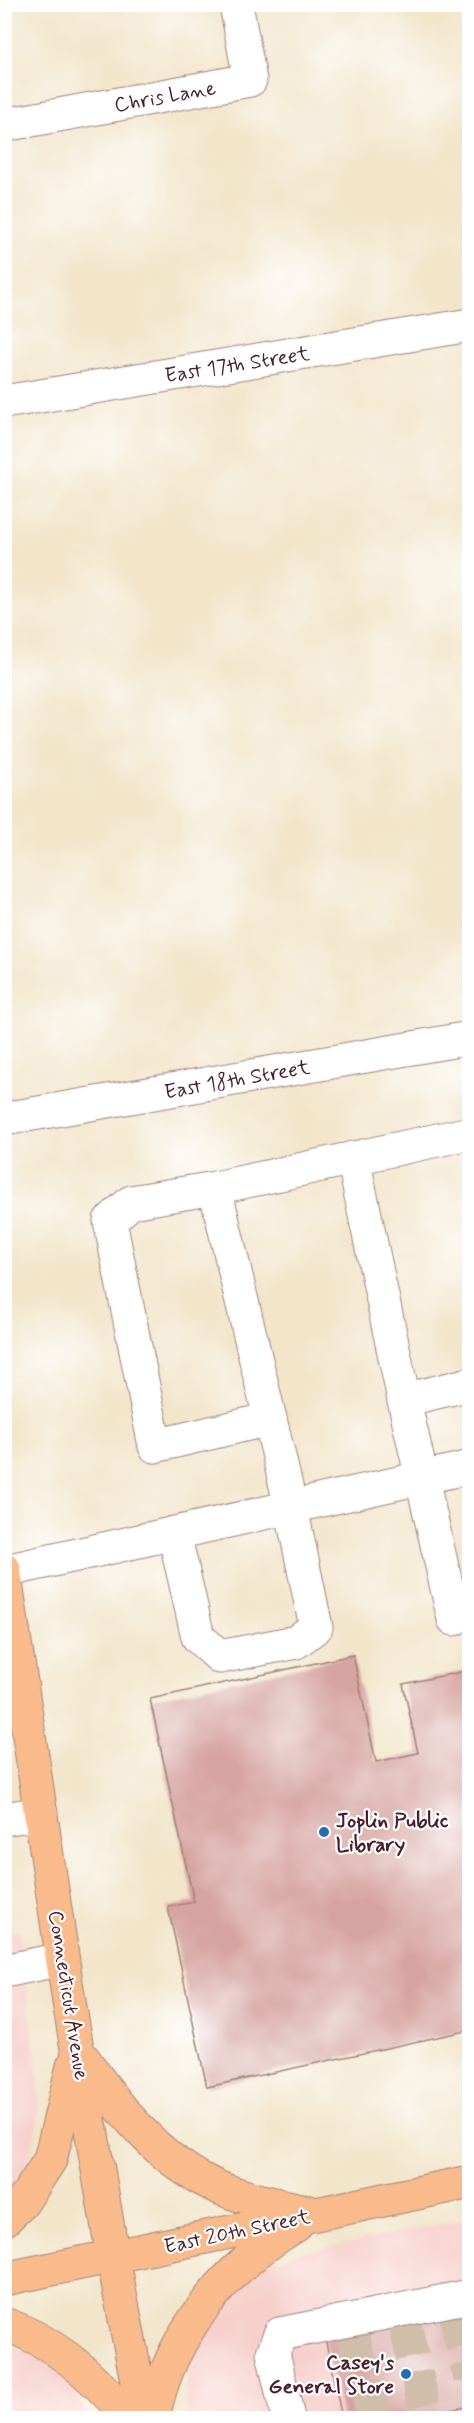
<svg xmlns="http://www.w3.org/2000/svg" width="474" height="2423" font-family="Mynerve,sans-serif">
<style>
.built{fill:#f7d0cc}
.building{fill:#d6a4a0}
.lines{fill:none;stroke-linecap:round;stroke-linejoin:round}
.minor-tunnel{stroke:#d0bdaa;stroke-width:33;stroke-dasharray:33 16;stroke-linecap:butt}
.minor-casing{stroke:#9e827a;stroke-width:35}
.major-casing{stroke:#9e827a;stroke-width:35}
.minor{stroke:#fff;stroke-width:33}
.major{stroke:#fabb8c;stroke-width:33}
.poi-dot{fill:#1f6fb2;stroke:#fff;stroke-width:2}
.labels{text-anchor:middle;stroke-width:4.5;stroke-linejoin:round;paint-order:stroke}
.street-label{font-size:21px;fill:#4a1f2b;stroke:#fff}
.poi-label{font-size:21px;font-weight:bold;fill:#4a1f2b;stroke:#fff;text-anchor:start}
</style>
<rect width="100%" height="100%" fill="#fff"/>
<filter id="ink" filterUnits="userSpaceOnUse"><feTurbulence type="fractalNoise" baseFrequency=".0167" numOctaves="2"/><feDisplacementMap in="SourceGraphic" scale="12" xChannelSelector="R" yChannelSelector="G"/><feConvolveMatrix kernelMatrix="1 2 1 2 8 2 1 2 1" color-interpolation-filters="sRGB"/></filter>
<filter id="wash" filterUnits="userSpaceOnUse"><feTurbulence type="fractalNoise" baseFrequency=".008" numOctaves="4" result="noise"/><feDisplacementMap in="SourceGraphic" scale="24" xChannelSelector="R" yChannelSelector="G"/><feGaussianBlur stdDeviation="1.35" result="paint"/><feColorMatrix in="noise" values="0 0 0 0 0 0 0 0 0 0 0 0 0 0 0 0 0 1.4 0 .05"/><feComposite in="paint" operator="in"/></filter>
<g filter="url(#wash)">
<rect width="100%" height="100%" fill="#f2e5ca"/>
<g class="built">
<polygon points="19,1931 39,2083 38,2120 33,2147 24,2168 5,2195 5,1933"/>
<polygon points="469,2218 469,2418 188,2418 185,2402 188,2373 195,2349 222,2299 268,2263 292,2254"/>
<polygon points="5,2343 28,2351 55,2370 74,2390 90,2418 5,2418"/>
</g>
<g id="blocks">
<g class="building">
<polygon points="353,1655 376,1762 418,1753 403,1684 470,1670 470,2030 207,2087 168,1907 194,1902 150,1699"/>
<polygon points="470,2307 470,2406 412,2418 342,2418 325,2338"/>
</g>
</g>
</g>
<g filter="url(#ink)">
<use href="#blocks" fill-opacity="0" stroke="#9e827a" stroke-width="1.5"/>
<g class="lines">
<g class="minor-tunnel">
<polyline points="455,2315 470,2379"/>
<polyline points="405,2325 427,2418"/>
<polyline points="353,2335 374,2418"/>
</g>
<defs>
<g id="minor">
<polyline points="4,125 250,80 236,4"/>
<polyline points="4,402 470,325"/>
<polyline points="4,1119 470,1038"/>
<polyline points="353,1158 404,1400"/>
<polyline points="215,1188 131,1202 110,1221 155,1446 270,1419"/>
<polyline points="174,1533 198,1637 220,1657 296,1642 316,1627 291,1507 215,1188 470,1133"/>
<polyline points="5,1571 470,1467"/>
<polyline points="454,1619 404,1400 470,1384"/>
<polyline points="4,1819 41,1813"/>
<polyline points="4,1971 62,1959"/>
<polyline points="288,2418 273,2353 280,2334 470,2296"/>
</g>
<g id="major">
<polyline points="4,1569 69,2002 113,2257 144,2418"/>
<path d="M83 2058C122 2113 166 2171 233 2193 258 2201 284 2206 309 2212"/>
<polyline points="4,2220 22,2203 50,2160 73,2066"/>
<polyline points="4,2279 470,2182"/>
<path d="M4 2324C55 2341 96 2378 129 2418"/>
<path d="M153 2418C169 2336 224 2268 295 2226"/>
</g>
</defs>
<use href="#minor" class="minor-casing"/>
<use href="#major" class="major-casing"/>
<use href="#minor" class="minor"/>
<use href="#major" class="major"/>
</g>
</g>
<g class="poi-dot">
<circle cx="324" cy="1832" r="6"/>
<circle cx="406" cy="2374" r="6"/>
</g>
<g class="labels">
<g class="street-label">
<text transform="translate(165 96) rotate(-10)" y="7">Chris Lane</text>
<text transform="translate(237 364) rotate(-9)" y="7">East 17th Street</text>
<text transform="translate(237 1079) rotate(-10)" y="7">East 18th Street</text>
<text transform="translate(69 1995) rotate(81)" y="7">Connecticut Avenue</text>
<text transform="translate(237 2231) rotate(-12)" y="7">East 20th Street</text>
</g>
<g class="poi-label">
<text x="336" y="1827">Joplin Public<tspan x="336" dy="24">Library</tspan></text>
<text x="394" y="2369" text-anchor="end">Casey's<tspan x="394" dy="24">General Store</tspan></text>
</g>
</g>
<rect width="474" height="2423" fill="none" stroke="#fff" stroke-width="24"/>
</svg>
